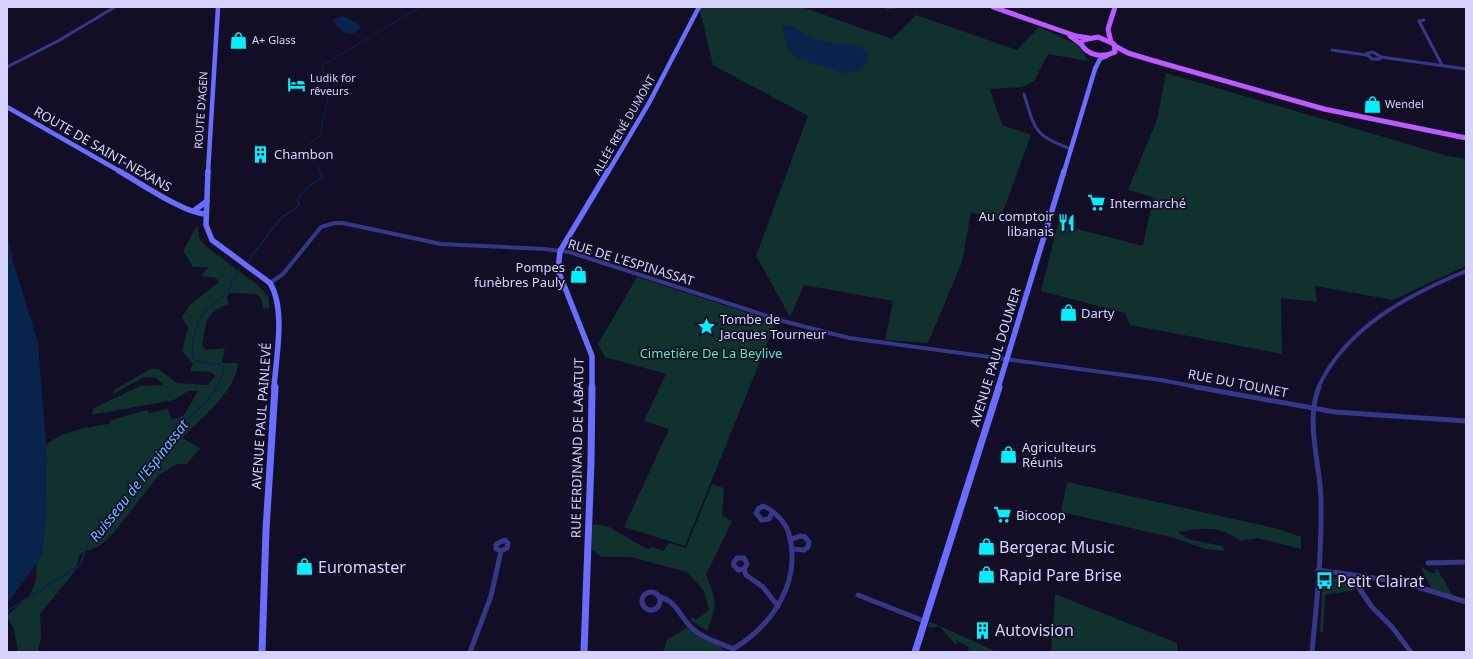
<svg xmlns="http://www.w3.org/2000/svg" width="1473" height="659" font-family="'Noto Sans',sans-serif">
<style>
.green{fill:#10312e}
.water{fill:#09244a}
.lines{fill:none;stroke-linecap:round;stroke-linejoin:round}
.stream-far2{stroke:#09244a;stroke-width:1}
.stream-far1{stroke:#09244a;stroke-width:1.5}
.stream{stroke:#09244a;stroke-width:2}
.street-far2{stroke:#363788;stroke-width:3}
.street-far1{stroke:#363788;stroke-width:4}
.street{stroke:#363788;stroke-width:5}
.secondary-far2{stroke:#6a6dff;stroke-width:4.5}
.secondary-far1{stroke:#6a6dff;stroke-width:5.5}
.secondary{stroke:#6a6dff;stroke-width:7}
.primary{stroke:#ba5aff;stroke-width:5}
.labels{text-anchor:middle;stroke-width:3.5;stroke-linejoin:round;paint-order:stroke}
.far-poi-label{font-size:11px;fill:#d6d3ff;stroke:#110e26;text-anchor:start}
.far-street-label{font-size:11px;fill:#d6d3ff;stroke:#110e26}
.street-label{font-size:13px;fill:#d6d3ff;stroke:#110e26}
.poi-label{font-size:13px;fill:#d6d3ff;stroke:#110e26;text-anchor:start}
.park-label{font-size:13px;fill:#58e6bc;stroke:#110e26}
.water-label{font-size:14px;font-style:italic;fill:#61bdff;stroke:#110e26}
.near-poi-label{font-size:16px;fill:#d6d3ff;stroke:#110e26;text-anchor:start}
</style>
<rect width="100%" height="100%" fill="#110e26"/>
<g class="green">
<polygon points="699,7 802,7 892,39 916,15 1017,50 1039,27 1078,45 1088,61 1048,54 1034,81 1022,87 990,89 1002,125 1031,135 1000,220 971,212 962,262 928,343 885,340 893,301 804,285 790,317 756,256 808,116 713,65"/>
<polygon points="1166,73 1448,156 1466,159 1466,266 1393,300 1315,286 1317,302 1281,298 1282,354 1130,325 1125,313 1041,291 1058,224 1143,246 1153,197 1128,190 1157,120"/>
<path d="M197 225 200 240 207 247 259 286 269 298V309L263 308 261 298 257 294 229 293 227 298 229 304C204 312 207 322 202 346L206 350 225 348 222 363H238C237 390 200 420 182 438L200 448 187 464H177L159 475 115 531 101 545 80 554 75 571 40 614 41 636 38 652H18L14 629 7 616 30 595 36 580 38 537 46 445C63 431 87 427 109 424L111 420 147 410 149 413 168 409 172 420 184 415 198 391H188L174 400 91 415 94 408 140 386 163 385 157 378 144 377 113 394 114 390 150 369H158L177 383 208 385 215 376 211 372 190 371 193 364 182 351 188 328 182 317 190 305 219 282 216 278 201 276 208 267H193L183 251Z"/>
<polygon points="637,277 776,322 685,546 624,527 669,429 644,421 666,374 605,357 598,344"/>
<path d="M1067 482 1279 529 1301 537V549L1258 538 1240 541C1219 525 1203 528 1178 532L1188 539 1222 546 1225 551 1205 549 1171 537 1061 512Z"/>
<path d="M712 484 724 488 722 516 732 521 706 575C718 603 717 603 707 631L690 620 693 617 696 620 709 610 704 591 687 572 631 557H601L597 553 592 550V527L594 524 609 527 647 549 653 547 663 551 669 543 686 548Z"/>
<polygon points="1420,566 1431,573 1435,573 1436,567 1453,596 1432,589"/>
<polygon points="1325,575 1347,579 1355,590 1325,595 1323,633 1320,631 1323,576"/>
<polygon points="1055,594 1177,643 1177,652 1051,652"/>
<polygon points="930,622 931,622 997,652 968,652 969,647 957,641 956,645 939,626 931,628 928,626"/>
<polygon points="688,627 718,644 725,652 663,652 667,640"/>
</g>
<g class="water">
<path d="M340 16C347 17 358 22 361 28 347 40 343 32 333 21Z"/>
<path d="M784 25C799 26 807 37 821 41 839 45 854 41 869 53L868 62 861 70 842 73 801 60 791 54 787 47 782 27Z"/>
<polygon points="7,233 13,261 38,343 47,457 46,518 42,556 7,604"/>
</g>
<g class="lines">
<path class="stream-far2" d="M320 172 317 165 302 155 304 148 321 135C320 119 331 101 328 86 326 76 322 76 323 65L420 7"/>
<g class="stream-far1">
<polyline points="249,262 252,255 282,217 296,208 299,203 297,200 309,186 318,181 322,176 320,171"/>
<polyline points="217,388 223,371 223,365 199,362 192,357 193,339 199,320 206,310 227,293 239,268"/>
</g>
<polyline class="stream" points="7,611 80,565 89,541 98,528 146,476 176,430 208,400 217,387"/>
<g class="street-far2">
<polyline points="887,7 894,7"/>
<polyline points="1424,20 1419,21 1442,65"/>
<polyline points="1332,50 1366,55"/>
<polygon points="1373,52 1381,57 1380,59 1372,59 1366,54"/>
<polyline points="1381,57 1466,69"/>
<polyline points="7,67 58,41 115,7"/>
<path d="M1024 94C1035 130 1034 136 1071 149"/>
</g>
<g class="street-far1">
<polyline points="270,283 283,274 321,227 335,223 343,223 441,244 544,249 569,252 783,321 849,338 1161,380 1202,388"/>
<path d="M1318 388C1346 327 1408 295 1466 271"/>
</g>
<g class="street">
<polyline points="1196,387 1335,412 1466,421"/>
<polygon points="505,540 508,543 507,548 501,551 496,549 496,544"/>
<polyline points="790,540 800,536 805,537 809,542 808,547 804,550 792,549"/>
<polygon points="737,558 744,558 747,564 744,569 738,570 734,566 734,562"/>
<polyline points="1428,563 1466,562"/>
<polyline points="744,569 746,575 763,587 778,606"/>
<polyline points="1318,570 1402,582 1466,602"/>
<polyline points="1350,575 1372,607 1392,627 1411,652"/>
<circle cx="651" cy="601" r="9"/>
<polyline points="858,595 924,621"/>
<path d="M660 597C678 602 680 618 693 629 704 639 720 643 733 649"/>
<polyline points="470,652 491,596 501,551"/>
<path d="M733 652V649C772 626 802 582 789 534 786 523 774 510 763 506L758 509 756 513 762 520 769 519 772 513"/>
<path d="M1312 652C1317 601 1322 550 1321 499 1320 463 1305 422 1319 387"/>
</g>
<g class="secondary-far2">
<polyline points="7,107 121,172"/>
<polyline points="208,172 218,7"/>
<polyline points="608,172 649,103 699,7"/>
<polyline points="1064,172 1095,69 1100,59 1107,56"/>
</g>
<g class="secondary-far1">
<path d="M119 171C139 182 185 214 206 214"/>
<path d="M208 171 206 225 212 240 270 283C286 309 276 357 274 388"/>
<polyline points="195,210 207,201"/>
<polyline points="592,388 592,356 558,270 560,251 608,171"/>
<polyline points="998,388 1064,171"/>
</g>
<g class="secondary">
<polyline points="262,652 266,530 275,387"/>
<polyline points="584,652 591,462 592,387"/>
<polyline points="915,652 999,387"/>
</g>
<g class="primary">
<polyline points="993,7 1076,36 1089,38"/>
<polyline points="1070,36 1081,44"/>
<path d="M1098 37 1114 44 1115 52C1103 58 1088 56 1081 44L1083 40Z"/>
<polyline points="1111,42 1108,29 1115,7"/>
<polyline points="1115,46 1128,53 1151,60 1324,109 1466,138"/>
</g>
</g>
<defs>
<symbol id="shop-bare" viewBox="-9 -9 18 18"><path d="M-5-2.5h2.3a2.7 3.5 0 0 1 5.4 0H5L5.5 6h-11ZM-1.5-2.5h3a1.5 2.3 0 0 0-3 0Z" fill="#00f0fe" stroke="#110e26" stroke-width="2.5" paint-order="stroke"/></symbol>
<symbol id="hotel-bare" viewBox="-9 -9 18 18"><path d="M-6-4.5h1.5V1H6V5H4.5V3h-9V5H-6ZM-4 0a1.8 1.8 0 1 1 3.6 0ZM.5 0V-2.5h3Q6-2.5 6 0Z" fill="#00f0fe" stroke="#110e26" stroke-width="2.5" paint-order="stroke"/></symbol>
<symbol id="building-bare" viewBox="-9 -9 18 18"><path d="M-4-6H4V6H1V3H-1V6H-4ZM-2.5-4.3h1.7v1.8h-1.7ZM.8-4.3h1.7v1.8H.8ZM-2.5-1h1.7V.8h-1.7ZM.8-1h1.7V.8H.8Z" fill="#00f0fe" stroke="#110e26" stroke-width="2.5" paint-order="stroke"/></symbol>
<symbol id="supermarket-bare" viewBox="-9 -9 18 18"><path d="M-6-5.5h2.5l.6 2H6L4.5 2H-2.5L-4.4-4H-6ZM-1.5 3.2a1.3 1.3 0 1 0 .1 0ZM3 3.2a1.3 1.3 0 1 0 .1 0Z" fill="#00f0fe" stroke="#110e26" stroke-width="2.5" paint-order="stroke"/></symbol>
<symbol id="restaurant-bare" viewBox="-9 -9 18 18"><path d="M-5-6h1v4h1v-4h1v4h1v-4h1v5L-1.5 .5V6h-2V.5L-5-1ZM5-6V6H3V1.5H1.5Q1.5-4 5-6Z" fill="#00f0fe" stroke="#110e26" stroke-width="2.5" paint-order="stroke"/></symbol>
<symbol id="sight-bare" viewBox="-9 -9 18 18"><path d="M0-6L1.8-2.2L6-1.7L2.9 1.2L3.7 5.4L0 3.3L-3.7 5.4L-2.9 1.2L-6-1.7L-1.8-2.2Z" fill="#00f0fe" stroke="#110e26" stroke-width="2.5" paint-order="stroke"/></symbol>
<symbol id="bus-bare" viewBox="-9 -9 18 18"><path d="M-5-6H5V4H4V6H2V4H-2V6H-4V4H-5ZM-3.5-4V0h7V-4ZM-3.5 1.2v1.5H-2V1.2ZM2 1.2v1.5H3.5V1.2Z" fill="#00f0fe" stroke="#110e26" stroke-width="2.5" paint-order="stroke"/></symbol>
</defs>
<g fill-rule="evenodd">
<use href="#shop-bare" x="226" y="28" width="25" height="25"/>
<use href="#hotel-bare" x="284" y="72" width="25" height="25"/>
<use href="#shop-bare" x="1360" y="92" width="25" height="25"/>
<use href="#building-bare" x="248" y="142" width="25" height="25"/>
<use href="#supermarket-bare" x="1084" y="190" width="25" height="25"/>
<use href="#restaurant-bare" x="1054" y="210" width="25" height="25"/>
<use href="#shop-bare" x="566" y="262" width="25" height="25"/>
<use href="#shop-bare" x="1056" y="300" width="25" height="25"/>
<use href="#sight-bare" x="694" y="314" width="25" height="25"/>
<use href="#shop-bare" x="996" y="442" width="25" height="25"/>
<use href="#supermarket-bare" x="990" y="502" width="25" height="25"/>
<use href="#shop-bare" x="974" y="534" width="25" height="25"/>
<use href="#shop-bare" x="292" y="554" width="25" height="25"/>
<use href="#shop-bare" x="974" y="562" width="25" height="25"/>
<use href="#bus-bare" x="1312" y="568" width="25" height="25"/>
<use href="#building-bare" x="970" y="618" width="25" height="25"/>
</g>
<g class="labels">
<g class="far-poi-label">
<text x="252" y="44">A+ Glass</text>
<text x="310" y="82">Ludik for<tspan x="310" dy="13">rêveurs</tspan></text>
<text x="1385" y="108">Wendel</text>
</g>
<g class="far-street-label">
<text transform="translate(201 110) rotate(-86)" y="4">ROUTE D'AGEN</text>
<text transform="translate(624 125) rotate(-60)" y="4">ALLÉE RENÉ DUMONT</text>
</g>
<g class="street-label">
<text transform="translate(103 149) rotate(30)" y="5">ROUTE DE SAINT-NEXANS</text>
<text transform="translate(631 262) rotate(17)" y="5">RUE DE L'ESPINASSAT</text>
<text transform="translate(995 357) rotate(-73)" y="5">AVENUE PAUL DOUMER</text>
<text transform="translate(1238 383) rotate(11)" y="5">RUE DU TOUNET</text>
<text transform="translate(261 416) rotate(-86)" y="5">AVENUE PAUL PAINLEVÉ</text>
<text transform="translate(577 448) rotate(-89)" y="5">RUE FERDINAND DE LABATUT</text>
</g>
<g class="poi-label">
<text x="274" y="159">Chambon</text>
<text x="1110" y="208">Intermarché</text>
<text x="1054" y="221" text-anchor="end">Au comptoir<tspan x="1054" dy="15">libanais</tspan></text>
<text x="565" y="272" text-anchor="end">Pompes<tspan x="565" dy="15">funèbres Pauly</tspan></text>
<text x="1081" y="318">Darty</text>
<text x="720" y="324">Tombe de<tspan x="720" dy="15">Jacques Tourneur</tspan></text>
<text x="1022" y="452">Agriculteurs<tspan x="1022" dy="15">Réunis</tspan></text>
<text x="1016" y="520">Biocoop</text>
</g>
<g class="park-label">
<text x="711" y="358">Cimetière De La Beylive</text>
</g>
<g class="water-label">
<text transform="translate(139 481) rotate(-52)" y="5">Ruisseau de l'Espinassat</text>
</g>
<g class="near-poi-label">
<text x="999" y="553">Bergerac Music</text>
<text x="318" y="573">Euromaster</text>
<text x="999" y="581">Rapid Pare Brise</text>
<text x="1337" y="587">Petit Clairat</text>
<text x="995" y="636">Autovision</text>
</g>
</g>
<rect width="1473" height="659" fill="none" stroke="#d6d3ff" stroke-width="16"/>
</svg>
